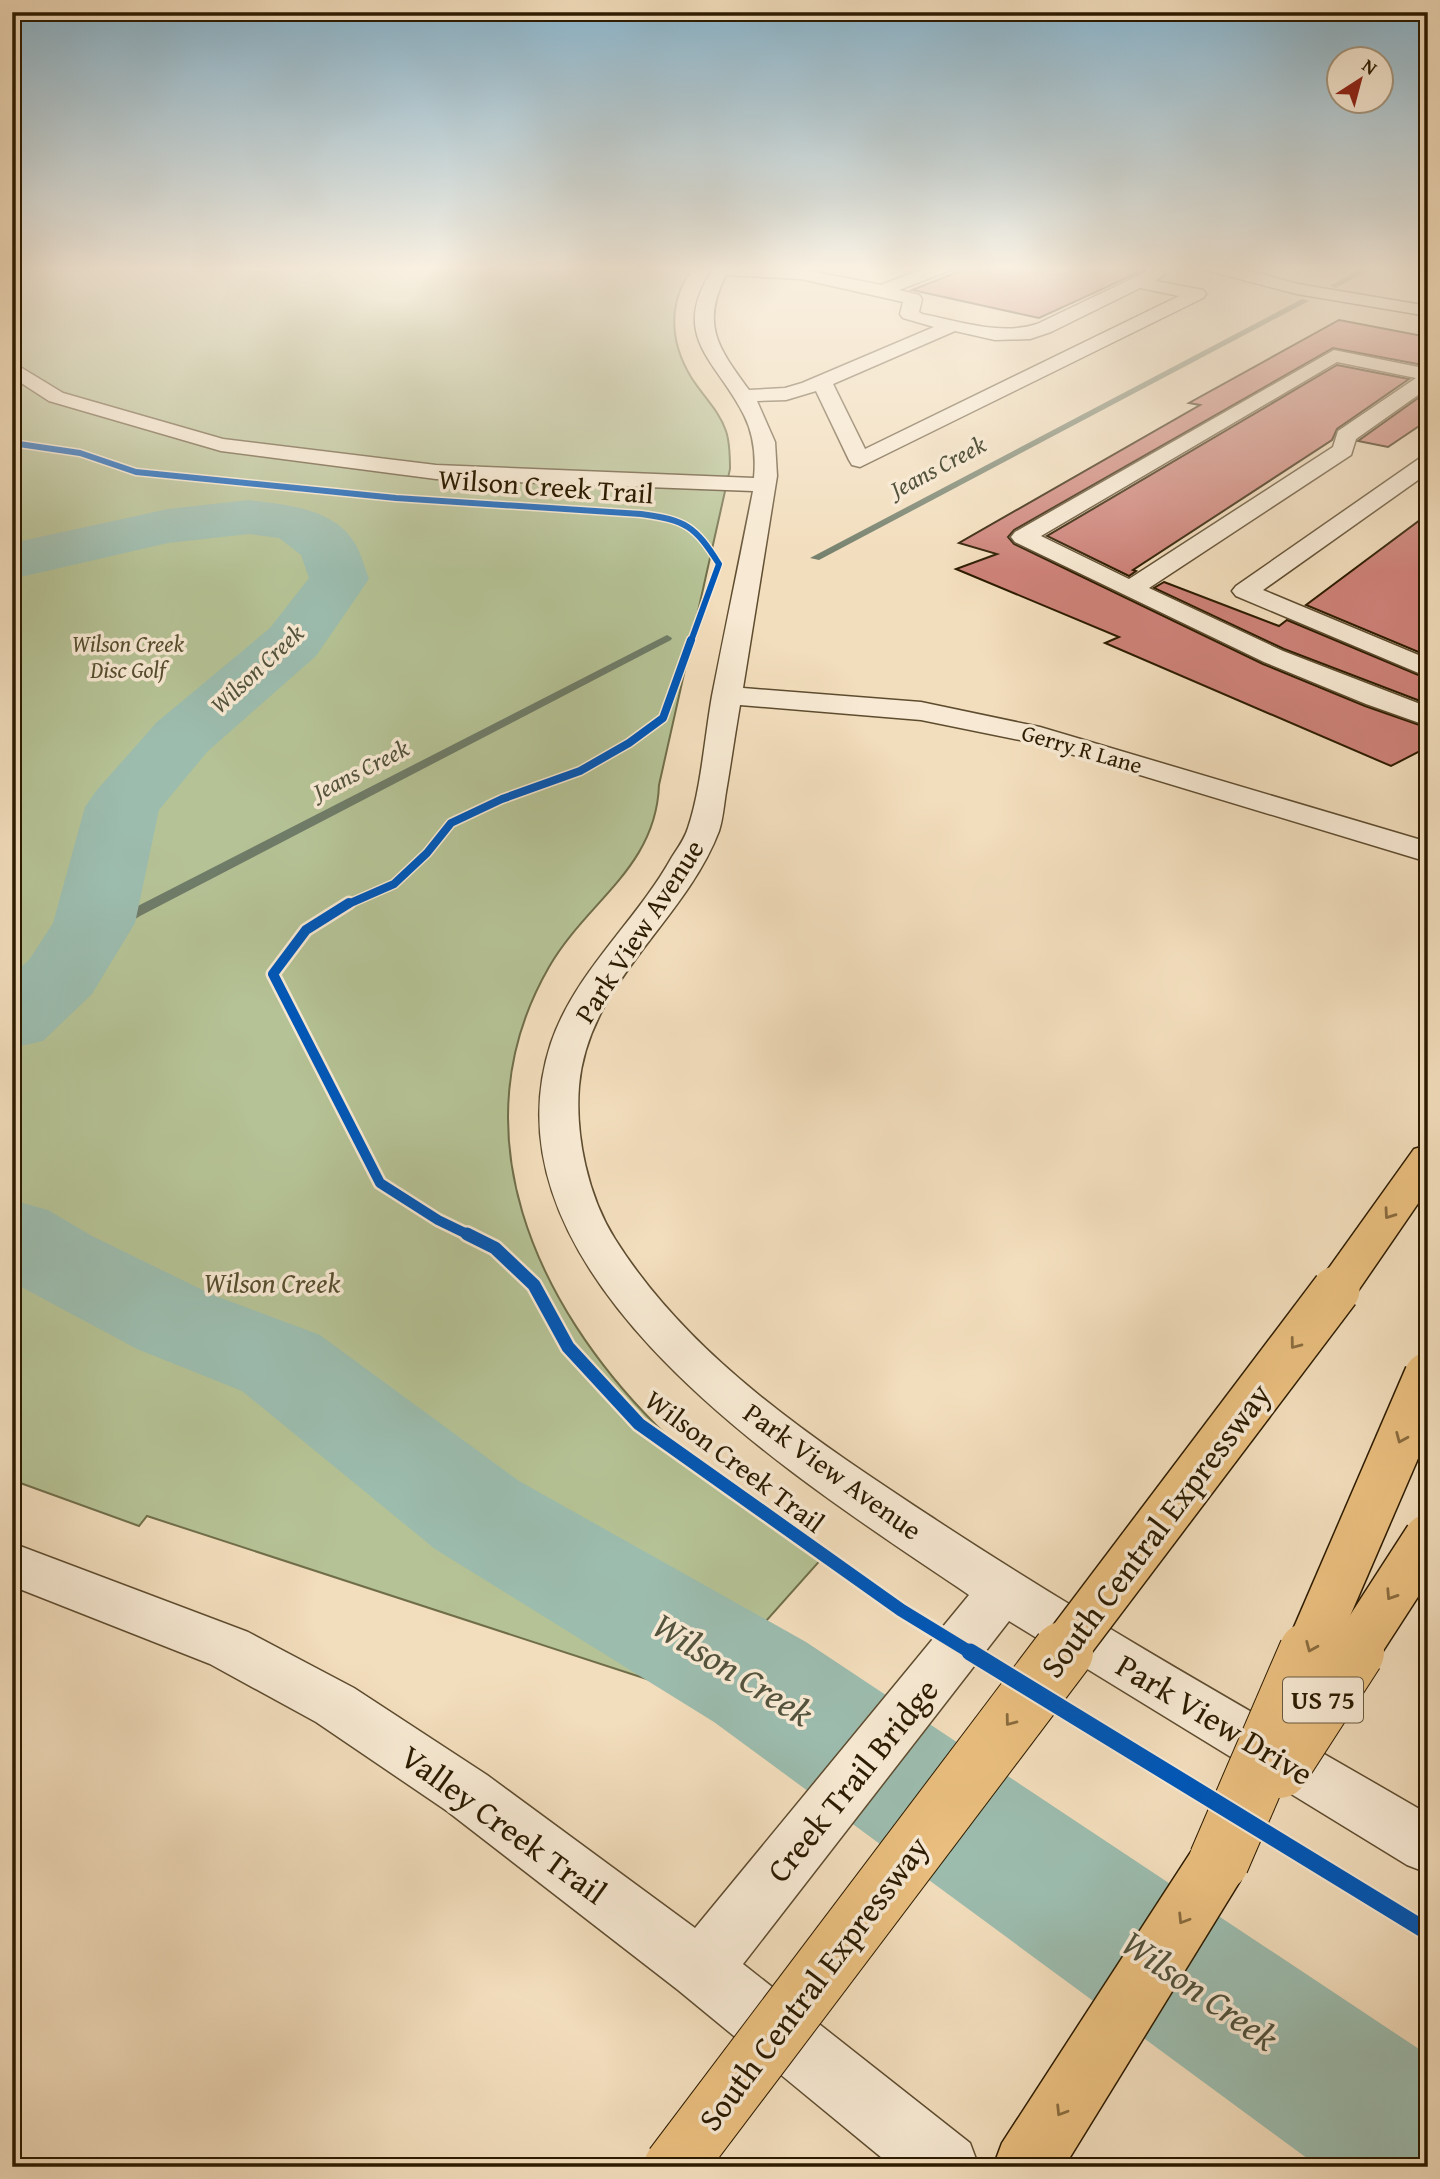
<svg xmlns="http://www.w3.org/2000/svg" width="1440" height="2179" font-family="'Gentium Book Plus',serif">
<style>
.green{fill:#b5c295;stroke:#706e4a;stroke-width:2}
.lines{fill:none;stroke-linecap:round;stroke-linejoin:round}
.stream{fill:#6f7c68;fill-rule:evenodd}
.river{fill:#9cbcae;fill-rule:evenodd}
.building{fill:#ce8279;stroke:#2c1b00;stroke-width:2}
.minor-casing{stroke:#5e4c2f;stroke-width:3}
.major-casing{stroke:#2c1b00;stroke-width:3}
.highway-casing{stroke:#2c1b00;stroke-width:3}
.minor{fill:#f7e9d3;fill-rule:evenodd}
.major{fill:#e9be7e;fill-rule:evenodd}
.highway{fill:#e9be7e;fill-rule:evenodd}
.major-bridge-far1-casing{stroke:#2c1b00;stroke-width:50;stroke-linecap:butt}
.major-bridge-casing{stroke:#2c1b00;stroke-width:62;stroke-linecap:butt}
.highway-bridge-far1-casing{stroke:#2c1b00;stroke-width:50;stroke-linecap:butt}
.highway-bridge-casing{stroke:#2c1b00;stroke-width:62;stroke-linecap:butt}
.major-bridge-far1{stroke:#e9be7e;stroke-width:47}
.major-bridge{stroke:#e9be7e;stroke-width:60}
.highway-bridge-far1{stroke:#e9be7e;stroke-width:47}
.highway-bridge{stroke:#e9be7e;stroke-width:60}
.cycleway-far4-casing{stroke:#f7e9d3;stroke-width:9}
.cycleway-far3-casing{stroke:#f7e9d3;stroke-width:11}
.cycleway-far2-casing{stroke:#f7e9d3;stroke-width:15}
.cycleway-far1-casing{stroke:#f7e9d3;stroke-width:18}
.cycleway-casing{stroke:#f7e9d3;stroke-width:21}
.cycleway-far4{stroke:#0057b8;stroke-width:6}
.cycleway-far3{stroke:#0057b8;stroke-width:8}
.cycleway-far2{stroke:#0057b8;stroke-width:10}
.cycleway-far1{stroke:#0057b8;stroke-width:13}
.cycleway{stroke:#0057b8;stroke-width:17}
.oneway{stroke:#8a6c3f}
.labels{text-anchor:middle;stroke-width:7;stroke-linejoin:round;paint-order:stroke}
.far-park-label{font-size:23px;font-style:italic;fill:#554d2d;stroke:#f7e9d3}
.far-street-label{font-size:23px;fill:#2c1b00;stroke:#f7e9d3}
.far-water-label{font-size:24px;font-style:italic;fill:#53533d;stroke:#f7e9d3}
.shield{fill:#f7e9d3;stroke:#69593f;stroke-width:2}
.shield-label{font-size:26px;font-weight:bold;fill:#2c1b00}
.street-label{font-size:28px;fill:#2c1b00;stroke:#f7e9d3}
.park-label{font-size:28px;font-style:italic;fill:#554d2d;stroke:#f7e9d3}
.near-street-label{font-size:33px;fill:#2c1b00;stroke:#f7e9d3}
.near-water-label{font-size:37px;font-style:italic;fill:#53533d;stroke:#f7e9d3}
</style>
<rect width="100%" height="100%" fill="#f2ddbc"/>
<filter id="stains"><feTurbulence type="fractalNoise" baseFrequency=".00286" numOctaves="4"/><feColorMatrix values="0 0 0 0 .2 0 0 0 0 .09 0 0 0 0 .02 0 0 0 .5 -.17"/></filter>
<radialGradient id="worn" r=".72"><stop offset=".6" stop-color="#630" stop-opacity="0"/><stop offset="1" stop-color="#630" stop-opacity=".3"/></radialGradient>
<path class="green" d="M12 266H695C667 299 669 341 691 377 702 395 719 410 726 431 730 443 730 456 730 469L659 785C656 868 587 901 549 967 455 1130 536 1305 657 1426 708 1476 766 1515 824 1556L699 1696 147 1516 139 1526 12 1480Z"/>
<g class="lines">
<g class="stream">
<polygon points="1367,266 1375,266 1336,288 1329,286"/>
<polygon points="1302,299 1309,301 819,560 810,558"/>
<polygon points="667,635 672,638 671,640 140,916 84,952 74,952 72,949 130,910"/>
</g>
<g class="river">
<path d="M249 500C287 505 337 508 357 547 362 557 365 569 369 579L316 656 207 752 159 810 135 923 92 994 43 1041 12 1048V975L29 960 53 923 85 807 96 791 157 722 270 628 309 578 301 555 279 538 249 534 168 543 12 579V543L168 509Z"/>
<polygon points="12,1200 48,1210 92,1236 213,1295 320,1335 519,1481 806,1642 1428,2055 1428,2167 1319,2167 714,1722 435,1549 242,1391 137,1349 12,1282"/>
</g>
</g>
<g class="building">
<polygon points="973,266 1146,266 1144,270 1039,318 912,290"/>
<polygon points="1339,320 1428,337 1428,366 1333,348 1014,530 1008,537 1014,544 1263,664 1365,706 1428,728 1428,747 1391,766 1105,643 1119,637 956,569 997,554 959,543 1200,405 1189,403"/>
<polygon points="1337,365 1409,379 1337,429 1332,440 1133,570 1136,571 1129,576 1047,536"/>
<polygon points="1428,391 1428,420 1388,447 1358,441"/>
<polygon points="1428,514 1428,656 1306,605"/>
<polygon points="1164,582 1279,626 1287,620 1428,679 1428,704 1284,649 1154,588"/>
</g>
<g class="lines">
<defs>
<g id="minor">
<path d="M715 266 801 269 881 285 930 266H953L951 270 899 290 919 295 922 299 919 312 922 314C959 321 1000 336 1037 324L1146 272 1148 267H1160L1165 274 1155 281 1203 290 1206 294 1203 298 860 467 852 465 849 460 816 391 786 400 757 401 775 442 777 476 743 688 921 702 1040 727 1428 842V862L1034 743 921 720 740 705C735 734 731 763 726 792 724 804 723 819 719 831 684 923 588 982 579 1086 575 1136 588 1196 615 1239 691 1360 819 1443 936 1520 1096 1625 1263 1718 1428 1814V1873L1407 1865 1009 1621 743 1964 970 2143 979 2167H893L678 1990 447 1811 316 1722 210 1664 12 1586V1543L248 1632 354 1688 487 1775 695 1928 969 1595C806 1484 473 1281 551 1043 575 972 636 922 672 857 678 848 685 838 688 828 701 790 705 735 712 696 725 628 740 559 753 491L436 479 221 451 49 401 12 377V362L63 393 223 439 436 465 754 478C756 456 754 435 744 415 716 359 667 336 715 266ZM726 275 801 279 903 302 900 314 903 318 934 327 802 383 785 388 749 390C719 349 700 325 726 275ZM1140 288 1179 296 865 449 833 384 955 331 995 340 1030 339 1051 332Z"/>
<polygon points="1203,266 1230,266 1298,284 1428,306 1428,316 1297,294 1205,270"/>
<path d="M1334 350 1428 369V388L1356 439 1351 455 1149 588 1283 651 1428 707V726L1366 704 1264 662 1015 542 1011 537 1015 532ZM1337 362 1416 378 1338 431 1333 447 1129 579 1041 536Z"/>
<polygon points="1428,456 1428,473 1263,590 1428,659 1428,677 1236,596 1232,591 1236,586 1420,458"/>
</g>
<polygon id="major" points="1428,1145 1428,1189 1351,1301 1336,1305 1321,1301 1314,1290 1321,1279 1414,1149"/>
<polygon id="highway" points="1219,1833 1240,1841 1248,1861 1240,1881 1064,2167 993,2167 1002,2143 1198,1841"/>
</defs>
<use href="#minor" class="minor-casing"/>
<use href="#major" class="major-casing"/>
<use href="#highway" class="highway-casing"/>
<use href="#minor" class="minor"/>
<use href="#major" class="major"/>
<use href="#highway" class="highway"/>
<defs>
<polyline id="major-bridge-far1" points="1061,1654 1336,1290"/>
<polyline id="major-bridge" points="674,2167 1063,1652"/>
<g id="highway-bridge-far1">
<polyline points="1308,1654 1428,1376"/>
<polyline points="1353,1654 1428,1538"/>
</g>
<g id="highway-bridge">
<polyline points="1279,1768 1354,1652"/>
<polyline points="1219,1861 1309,1652"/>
</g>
</defs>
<use href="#major-bridge-far1" class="major-bridge-far1-casing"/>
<use href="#major-bridge" class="major-bridge-casing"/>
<use href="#highway-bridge-far1" class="highway-bridge-far1-casing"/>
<use href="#highway-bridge" class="highway-bridge-casing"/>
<use href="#major-bridge-far1" class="major-bridge-far1"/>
<use href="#major-bridge" class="major-bridge"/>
<use href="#highway-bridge-far1" class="highway-bridge-far1"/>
<use href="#highway-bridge" class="highway-bridge"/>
<defs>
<path id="cycleway-far4" d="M12 443 80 453 136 472 396 498 641 514C686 520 695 526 719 564L691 641"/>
<polyline id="cycleway-far3" points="346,905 394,884 427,853 451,823 502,799 580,771 629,743 663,718 691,640"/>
<polyline id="cycleway-far2" points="349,903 306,930 273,974 380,1183 438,1220 471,1236"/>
<polyline id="cycleway-far1" points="467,1234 495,1248 534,1285 568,1347 639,1424 901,1610 973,1654"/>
<polyline id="cycleway" points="970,1652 1428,1932"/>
</defs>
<use href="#cycleway-far4" class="cycleway-far4-casing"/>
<use href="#cycleway-far3" class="cycleway-far3-casing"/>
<use href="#cycleway-far2" class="cycleway-far2-casing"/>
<use href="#cycleway-far1" class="cycleway-far1-casing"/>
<use href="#cycleway" class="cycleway-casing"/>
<use href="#cycleway-far4" class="cycleway-far4"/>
<use href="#cycleway-far3" class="cycleway-far3"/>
<use href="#cycleway-far2" class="cycleway-far2"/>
<use href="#cycleway-far1" class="cycleway-far1"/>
<use href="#cycleway" class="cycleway"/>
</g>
<defs><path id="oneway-chevron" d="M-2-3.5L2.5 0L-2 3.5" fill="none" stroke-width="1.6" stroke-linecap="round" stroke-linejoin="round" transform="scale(1.75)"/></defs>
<g class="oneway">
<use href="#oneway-chevron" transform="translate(1389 1214) rotate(125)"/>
<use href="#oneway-chevron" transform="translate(1295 1344) rotate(127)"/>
<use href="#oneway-chevron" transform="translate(1401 1438) rotate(113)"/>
<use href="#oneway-chevron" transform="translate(1391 1595) rotate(123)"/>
<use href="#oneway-chevron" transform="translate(1311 1647) rotate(113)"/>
<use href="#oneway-chevron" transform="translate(1010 1721) rotate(127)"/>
<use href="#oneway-chevron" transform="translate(1183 1919) rotate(122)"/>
<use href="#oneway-chevron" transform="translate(1061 2111) rotate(122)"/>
</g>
<linearGradient id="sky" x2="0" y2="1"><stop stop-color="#89b7d1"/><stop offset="0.47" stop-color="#f9f0e1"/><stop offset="1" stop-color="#f9f0e1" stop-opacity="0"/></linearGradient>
<rect width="1440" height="571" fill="url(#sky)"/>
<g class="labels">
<g class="far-park-label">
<text x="128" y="652">Wilson Creek<tspan x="128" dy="26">Disc Golf</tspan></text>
</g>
<g class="far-street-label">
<text transform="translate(1082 749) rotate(16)" y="8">Gerry R Lane</text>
</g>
<g class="far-water-label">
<text transform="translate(938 467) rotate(-28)" y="8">Jeans Creek</text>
<text transform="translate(257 669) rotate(-43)" y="8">Wilson Creek</text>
<text transform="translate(361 770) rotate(-27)" y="8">Jeans Creek</text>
</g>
<rect class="shield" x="1283" y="1677.5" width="80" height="45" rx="5"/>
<g class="shield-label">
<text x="1323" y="1709">US 75</text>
</g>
<g class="street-label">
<text transform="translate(546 486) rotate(4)" y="10">Wilson Creek Trail</text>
<text transform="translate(639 931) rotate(-57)" y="10">Park View Avenue</text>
<text transform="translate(735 1461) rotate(37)" y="10">Wilson Creek Trail</text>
<text transform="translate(833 1471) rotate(36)" y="10">Park View Avenue</text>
</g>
<g class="park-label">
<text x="272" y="1293">Wilson Creek</text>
</g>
<g class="near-street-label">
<text transform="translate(1155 1530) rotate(-53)" y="12">South Central Expressway</text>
<text transform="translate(1215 1719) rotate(31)" y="12">Park View Drive</text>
<text transform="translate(852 1780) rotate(-51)" y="12">Creek Trail Bridge</text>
<text transform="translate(504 1824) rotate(36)" y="12">Valley Creek Trail</text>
<text transform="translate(813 1983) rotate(-53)" y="12">South Central Expressway</text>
</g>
<g class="near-water-label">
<text transform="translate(733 1669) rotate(32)" y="13">Wilson Creek</text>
<text transform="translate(1200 1990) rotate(35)" y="13">Wilson Creek</text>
</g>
</g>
<rect width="1440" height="2179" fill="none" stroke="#f2ddbc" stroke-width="42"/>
<rect x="14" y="14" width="1412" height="2151" fill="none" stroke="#2c1b00" stroke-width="3.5"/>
<rect x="21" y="21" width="1398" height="2137" fill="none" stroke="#2c1b00" stroke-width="2"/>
<g transform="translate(1360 80) rotate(36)"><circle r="33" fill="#f7e9d3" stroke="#a6977f" stroke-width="2"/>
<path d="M0-5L12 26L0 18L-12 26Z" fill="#8f2418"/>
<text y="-10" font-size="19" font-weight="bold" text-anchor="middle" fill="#2c1b00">N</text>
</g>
<rect width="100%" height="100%" filter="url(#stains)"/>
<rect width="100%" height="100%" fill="url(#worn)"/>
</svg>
